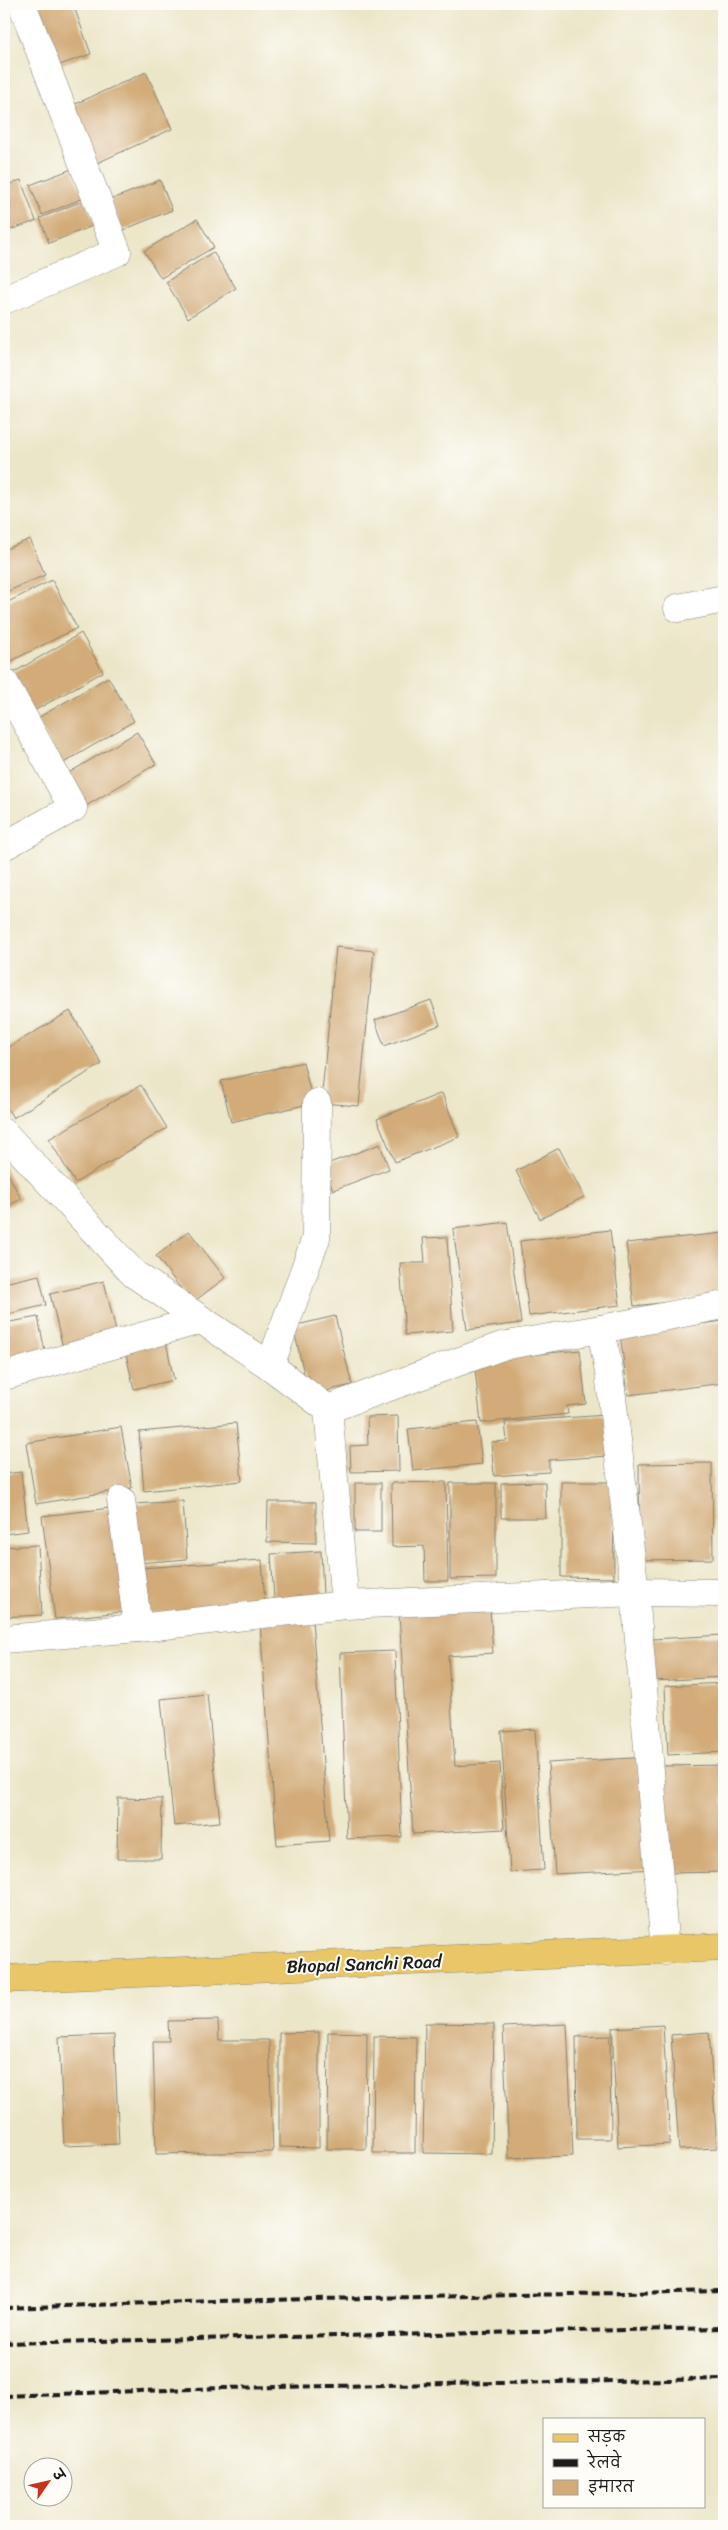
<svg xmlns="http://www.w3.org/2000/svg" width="728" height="2530" font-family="Sriracha,'Playpen Sans Deva',sans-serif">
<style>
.building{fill:#d2ab78}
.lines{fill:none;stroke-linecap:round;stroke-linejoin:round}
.minor-casing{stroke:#848172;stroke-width:29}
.tertiary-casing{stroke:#848172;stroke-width:29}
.primary-casing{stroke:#848172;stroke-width:29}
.minor{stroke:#fff;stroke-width:28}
.tertiary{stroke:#fff;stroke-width:28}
.primary{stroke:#e9c769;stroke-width:28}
.rail{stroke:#1c1c1c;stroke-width:4;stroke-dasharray:8 4;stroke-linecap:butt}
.labels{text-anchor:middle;stroke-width:4;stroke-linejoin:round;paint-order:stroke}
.street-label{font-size:18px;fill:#1c1c1c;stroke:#fdfcf7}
</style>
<rect width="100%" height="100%" fill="#fdfcf7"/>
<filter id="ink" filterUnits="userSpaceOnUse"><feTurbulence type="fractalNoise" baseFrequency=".02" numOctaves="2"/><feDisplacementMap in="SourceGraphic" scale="10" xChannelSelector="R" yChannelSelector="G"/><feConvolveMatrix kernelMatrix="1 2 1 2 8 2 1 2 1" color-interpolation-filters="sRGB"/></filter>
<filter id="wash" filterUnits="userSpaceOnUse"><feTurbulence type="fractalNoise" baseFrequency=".0096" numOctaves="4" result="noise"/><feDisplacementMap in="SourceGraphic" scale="20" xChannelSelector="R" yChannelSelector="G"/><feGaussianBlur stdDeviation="1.12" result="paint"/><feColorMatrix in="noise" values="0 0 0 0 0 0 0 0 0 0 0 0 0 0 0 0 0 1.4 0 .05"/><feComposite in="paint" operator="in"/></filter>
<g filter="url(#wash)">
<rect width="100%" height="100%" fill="#ece6c9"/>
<g id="blocks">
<g class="building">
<polygon points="28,4 73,4 91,54 51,68"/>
<polygon points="146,72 172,129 97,163 71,106"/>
<polygon points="72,169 84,198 42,215 30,185"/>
<polygon points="21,180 36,221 4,232 4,186"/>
<polygon points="160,180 172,210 123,230 110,200"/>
<polygon points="85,200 95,225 49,243 40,218"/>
<polygon points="197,219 214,247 161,278 144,251"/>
<polygon points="213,252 236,288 188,318 166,282"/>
<polygon points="30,539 45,575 4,593 4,550"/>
<polygon points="52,580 77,628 7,663 4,657 4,604"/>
<polygon points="81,633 103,672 32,712 11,674"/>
<polygon points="108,677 134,721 62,764 36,719"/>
<polygon points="137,732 156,764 86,806 67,774"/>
<polygon points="336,947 374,951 359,1106 321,1103"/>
<polygon points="431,1000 440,1025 384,1046 375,1020"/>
<polygon points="70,1011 102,1064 13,1118 4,1102 4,1050"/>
<polygon points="303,1062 313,1103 231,1122 221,1081"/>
<polygon points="141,1085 167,1128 75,1183 49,1139"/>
<polygon points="442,1093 459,1137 395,1162 377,1119"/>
<polygon points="380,1144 389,1169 333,1190 324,1165"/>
<polygon points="559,1148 584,1197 540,1219 516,1171"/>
<polygon points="4,1166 21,1199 4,1208"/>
<polygon points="507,1222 521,1323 467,1330 453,1229"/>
<polygon points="610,1230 620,1305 529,1316 520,1241"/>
<polygon points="189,1231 225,1278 192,1303 156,1256"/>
<polygon points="724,1233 724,1296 634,1306 626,1243"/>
<polygon points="447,1237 453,1331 405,1335 400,1263 425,1263 423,1238"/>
<polygon points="39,1275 46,1305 4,1315 4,1283"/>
<polygon points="104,1281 117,1335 63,1348 50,1294"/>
<polygon points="335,1316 352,1385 309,1395 293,1326"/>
<polygon points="38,1317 46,1357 5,1364 4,1323"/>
<polygon points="724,1321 724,1383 628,1395 620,1334"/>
<polygon points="165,1337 174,1380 134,1389 124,1346"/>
<polygon points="580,1350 586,1404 567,1406 568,1414 481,1423 474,1360"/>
<polygon points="606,1415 609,1456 549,1460 549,1472 494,1476 491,1442 507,1441 505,1422"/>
<polygon points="398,1416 399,1471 351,1472 350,1446 368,1445 367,1417"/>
<polygon points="477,1422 482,1464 413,1471 408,1429"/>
<polygon points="236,1423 242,1481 144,1491 139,1432"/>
<polygon points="121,1427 132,1488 36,1504 26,1443"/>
<polygon points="712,1463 713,1559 640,1560 639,1464"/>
<polygon points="21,1472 28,1531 4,1534 4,1474"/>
<polygon points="446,1482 448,1581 425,1581 424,1546 392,1547 391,1483"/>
<polygon points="545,1482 546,1518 501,1518 501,1483"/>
<polygon points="561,1482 613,1482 614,1578 561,1577"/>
<rect x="355" y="1483" width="26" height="49"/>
<polygon points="450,1483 496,1483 496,1578 450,1579"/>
<polygon points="183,1501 187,1559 138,1563 134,1504"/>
<polygon points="268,1502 316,1502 316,1543 267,1542"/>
<polygon points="119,1507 131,1611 55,1619 42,1516"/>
<polygon points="38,1545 42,1615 4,1617 4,1547"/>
<polygon points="321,1551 323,1596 274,1599 271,1554"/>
<polygon points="262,1560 265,1605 143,1614 140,1568"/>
<polygon points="490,1608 493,1653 448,1656 455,1766 500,1763 504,1829 413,1834 399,1614"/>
<polygon points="312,1620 329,1841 277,1845 260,1624"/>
<polygon points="724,1635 724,1677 654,1681 652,1639"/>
<polygon points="395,1651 402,1837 347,1839 340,1653"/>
<polygon points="724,1683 724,1752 668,1755 665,1686"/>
<polygon points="207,1694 220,1822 174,1826 161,1699"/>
<polygon points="535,1729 544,1870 510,1872 501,1731"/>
<polygon points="649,1757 656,1869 555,1874 548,1763"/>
<polygon points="724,1765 724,1872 667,1873 663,1766"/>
<polygon points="118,1798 162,1799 161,1859 117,1859"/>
<polygon points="218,2020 219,2040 269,2040 273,2152 156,2154 153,2041 169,2041 168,2021"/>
<polygon points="425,2023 494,2024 492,2154 423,2153"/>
<polygon points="567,2024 573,2156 509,2158 503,2027"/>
<polygon points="663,2025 670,2144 618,2147 612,2028"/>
<polygon points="319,2032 319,2148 279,2147 279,2033"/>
<polygon points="328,2032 367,2033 366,2149 327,2149"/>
<polygon points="709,2032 717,2148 679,2150 671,2035"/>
<polygon points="114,2035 119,2144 64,2146 59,2037"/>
<polygon points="374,2036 416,2037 415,2153 373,2153"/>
<polygon points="610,2036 611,2139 577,2139 576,2037"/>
</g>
</g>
</g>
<g filter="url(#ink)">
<use href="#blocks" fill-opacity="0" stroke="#848172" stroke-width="1"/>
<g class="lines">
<defs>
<g id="minor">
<polyline points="4,300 117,252 22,4"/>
<polyline points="678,608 724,599"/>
<polyline points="4,682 73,808 4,846"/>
<polyline points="601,1329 724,1305"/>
<polyline points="270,1366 316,1238 317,1103"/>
<polyline points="4,1376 200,1320"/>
<polyline points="328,1409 345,1605"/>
<polyline points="121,1500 138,1628"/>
<polyline points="4,1639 138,1628 345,1605 635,1592 724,1593"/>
</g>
<polyline id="tertiary" points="4,1133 134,1274 270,1366 328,1409 502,1346 601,1329 609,1372 635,1592 665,1951"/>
<polyline id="primary" points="4,1979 724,1947"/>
</defs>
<use href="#minor" class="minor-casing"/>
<use href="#tertiary" class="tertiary-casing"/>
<use href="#primary" class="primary-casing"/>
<use href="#minor" class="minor"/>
<use href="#tertiary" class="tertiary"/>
<use href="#primary" class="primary"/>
<g class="rail">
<polyline points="4,2308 215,2301 724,2291"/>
<polyline points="4,2343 724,2328"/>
<polyline points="4,2396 221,2388 724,2379"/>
</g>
</g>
</g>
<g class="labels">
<g class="street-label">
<text transform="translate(364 1964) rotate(-2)" y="6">Bhopal Sanchi Road</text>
</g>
</g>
<rect width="728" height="2530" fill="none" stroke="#fdfcf7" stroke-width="20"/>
<rect x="543" y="2418" width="162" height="90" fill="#fdfcf7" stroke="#a3a29f"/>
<rect x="553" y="2434" width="25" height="8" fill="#e9c769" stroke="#a3a29f"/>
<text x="588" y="2442" font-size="15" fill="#1c1c1c">सड़क</text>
<rect x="553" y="2459" width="25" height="8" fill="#1c1c1c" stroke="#a3a29f"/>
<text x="588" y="2468" font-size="15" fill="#1c1c1c">रेलवे</text>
<rect x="553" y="2480" width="25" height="15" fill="#d2ab78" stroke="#a3a29f"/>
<text x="588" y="2492" font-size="15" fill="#1c1c1c">इमारत</text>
<g transform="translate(48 2482) rotate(56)"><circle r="24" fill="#fdfcf7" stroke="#a3a29f"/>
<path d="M0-4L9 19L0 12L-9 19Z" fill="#c8321e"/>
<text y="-8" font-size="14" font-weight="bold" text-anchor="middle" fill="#1c1c1c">उ</text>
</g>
</svg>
